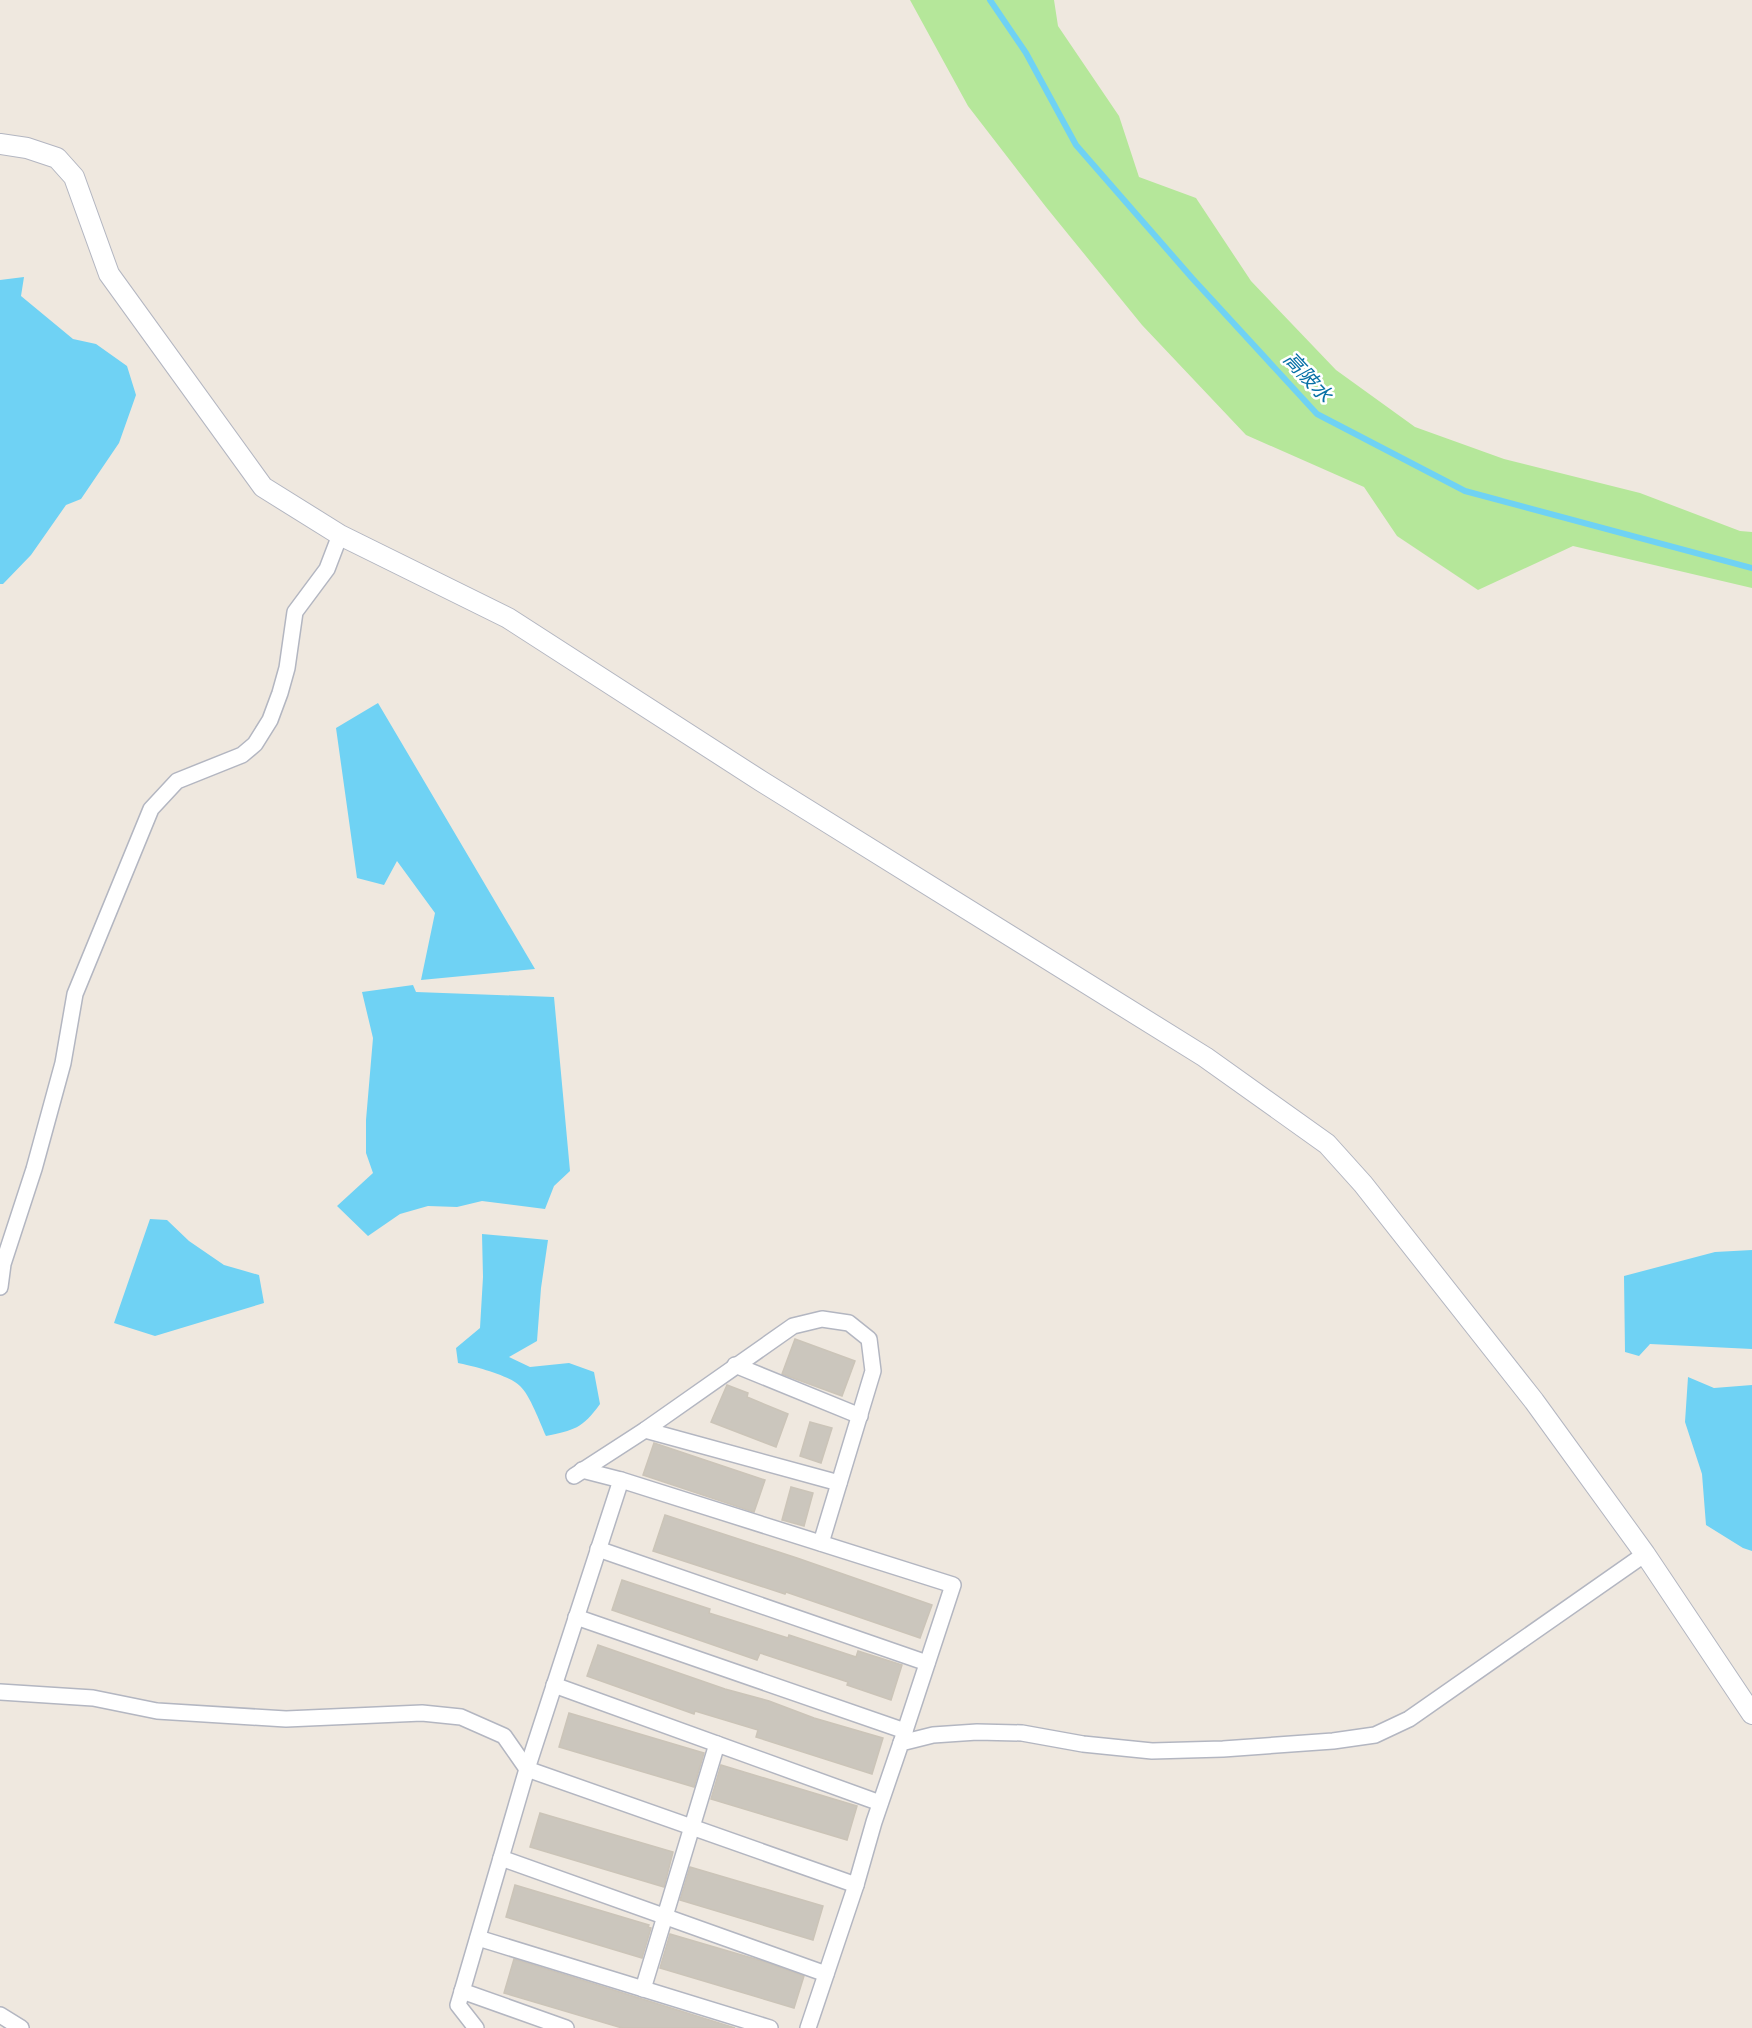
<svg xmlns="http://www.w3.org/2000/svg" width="1752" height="2028" font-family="Manrope,'Noto Sans SC',sans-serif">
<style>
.green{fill:#b5e79a}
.water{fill:#6fd2f4}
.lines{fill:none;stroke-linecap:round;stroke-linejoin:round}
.stream{stroke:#6fd2f4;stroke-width:6}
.building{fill:#cbc6bd;stroke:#cbc4b8;stroke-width:1.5}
.minor-casing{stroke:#b3b6c1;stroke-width:18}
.tertiary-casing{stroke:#b3b6c1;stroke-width:22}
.minor{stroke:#fff;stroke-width:15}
.tertiary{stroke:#fff;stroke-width:20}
.labels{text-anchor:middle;stroke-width:5;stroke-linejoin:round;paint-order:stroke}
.water-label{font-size:20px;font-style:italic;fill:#0871a6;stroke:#fff}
</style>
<rect width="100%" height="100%" fill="#efe8df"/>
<polygon class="green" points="910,0 1054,0 1058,26 1119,116 1139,177 1196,198 1251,281 1336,370 1415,427 1504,459 1640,493 1740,531 1752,532 1752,588 1573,546 1478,590 1397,536 1364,487 1246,435 1142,325 1046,207 968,106"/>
<g class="water">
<polygon points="24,277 21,296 73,339 96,344 127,366 136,395 119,443 81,499 66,505 31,555 3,584 0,584 0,280"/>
<polygon points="378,703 535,969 421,980 435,913 397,861 384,885 357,878 336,728"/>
<polygon points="413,985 416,992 554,997 570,1171 554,1186 545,1209 482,1201 457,1207 428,1206 400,1214 368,1236 337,1206 373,1173 366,1153 366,1120 373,1038 362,992"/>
<polygon points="150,1219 167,1220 189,1241 224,1265 259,1275 264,1303 155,1336 114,1323"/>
<path d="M482 1234 548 1240 541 1288 537 1341 509 1357 530 1367 569 1363 594 1372 600 1404C582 1429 574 1430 546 1436 540 1423 530 1395 520 1386 509 1375 473 1366 458 1363L456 1348 480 1328 483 1277Z"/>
<polygon points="1752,1250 1752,1349 1650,1344 1639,1356 1625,1352 1624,1276 1715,1252"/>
<polygon points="1688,1377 1714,1388 1752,1385 1752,1551 1743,1548 1706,1525 1702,1474 1685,1422"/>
</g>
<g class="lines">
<polyline class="stream" points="990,0 1026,53 1076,145 1192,278 1317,414 1465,491 1752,568"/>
</g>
<g class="building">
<polygon points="795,1339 855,1361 842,1396 782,1374"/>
<polygon points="727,1385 748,1393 747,1397 788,1414 776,1447 711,1422"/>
<polygon points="810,1422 832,1428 821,1463 800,1456"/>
<polygon points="654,1443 765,1480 754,1512 643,1475"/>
<polygon points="791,1487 813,1493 804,1526 782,1520"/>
<polygon points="665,1515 797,1558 932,1605 920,1638 786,1592 785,1594 653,1551"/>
<polygon points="622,1580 710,1609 709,1613 788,1638 789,1635 856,1657 858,1651 902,1665 891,1700 847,1685 848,1682 760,1653 757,1660 612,1610"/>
<polygon points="598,1645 725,1689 769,1701 814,1718 883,1738 872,1774 756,1737 758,1730 695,1711 694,1714 587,1676"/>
<polygon points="569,1713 704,1753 694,1787 559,1747"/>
<polygon points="721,1765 857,1806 847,1840 711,1799"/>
<polygon points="540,1813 673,1852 664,1887 530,1847"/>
<polygon points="690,1867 823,1906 813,1940 680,1900"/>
<polygon points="515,1885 649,1925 648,1927 651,1928 642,1958 506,1917"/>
<polygon points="670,1934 762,1961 804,1976 794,2008 660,1968"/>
<polygon points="514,1959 735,2028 622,2028 504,1993"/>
</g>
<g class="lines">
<defs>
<g id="minor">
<polyline points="0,1287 3,1264 34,1169 63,1063 75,994 151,809 177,781 242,755 255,744 270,720 280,693 287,668 295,612 327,569 340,535"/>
<polyline points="735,1365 860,1416"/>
<polyline points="645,1430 839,1483"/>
<polyline points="582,1470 621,1480 953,1585 901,1743"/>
<polyline points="574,1476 645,1430 793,1326 822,1319 849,1323 869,1339 873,1371 821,1543"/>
<polyline points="598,1549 927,1663"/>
<polyline points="576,1617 905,1731"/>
<polyline points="554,1685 880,1803"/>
<polyline points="0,1692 93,1698 157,1711 286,1719 422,1713 461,1717 504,1736 527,1769 856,1885 874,1822 901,1743 933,1735 977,1732 1022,1733 1083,1744 1152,1751 1223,1749 1333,1741 1375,1735 1409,1719 1645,1554"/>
<polyline points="501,1858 826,1974"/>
<polyline points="478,1938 770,2028"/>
<polyline points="643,1989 717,1744"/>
<polyline points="462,1991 566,2028"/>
<polyline points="0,2015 21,2028"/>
<polyline points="476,2028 458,2005 527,1769 621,1480"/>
<polyline points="808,2028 856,1885"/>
</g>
<polyline id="tertiary" points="0,144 27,148 57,158 74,177 109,274 263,487 340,535 508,618 761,781 1205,1057 1327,1144 1363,1184 1534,1401 1645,1554 1752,1714"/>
</defs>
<use href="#minor" class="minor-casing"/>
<use href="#tertiary" class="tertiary-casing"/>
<use href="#minor" class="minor"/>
<use href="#tertiary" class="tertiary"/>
</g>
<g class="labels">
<g class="water-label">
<text transform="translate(1308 377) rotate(47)" y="7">高陂水</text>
</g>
</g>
</svg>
